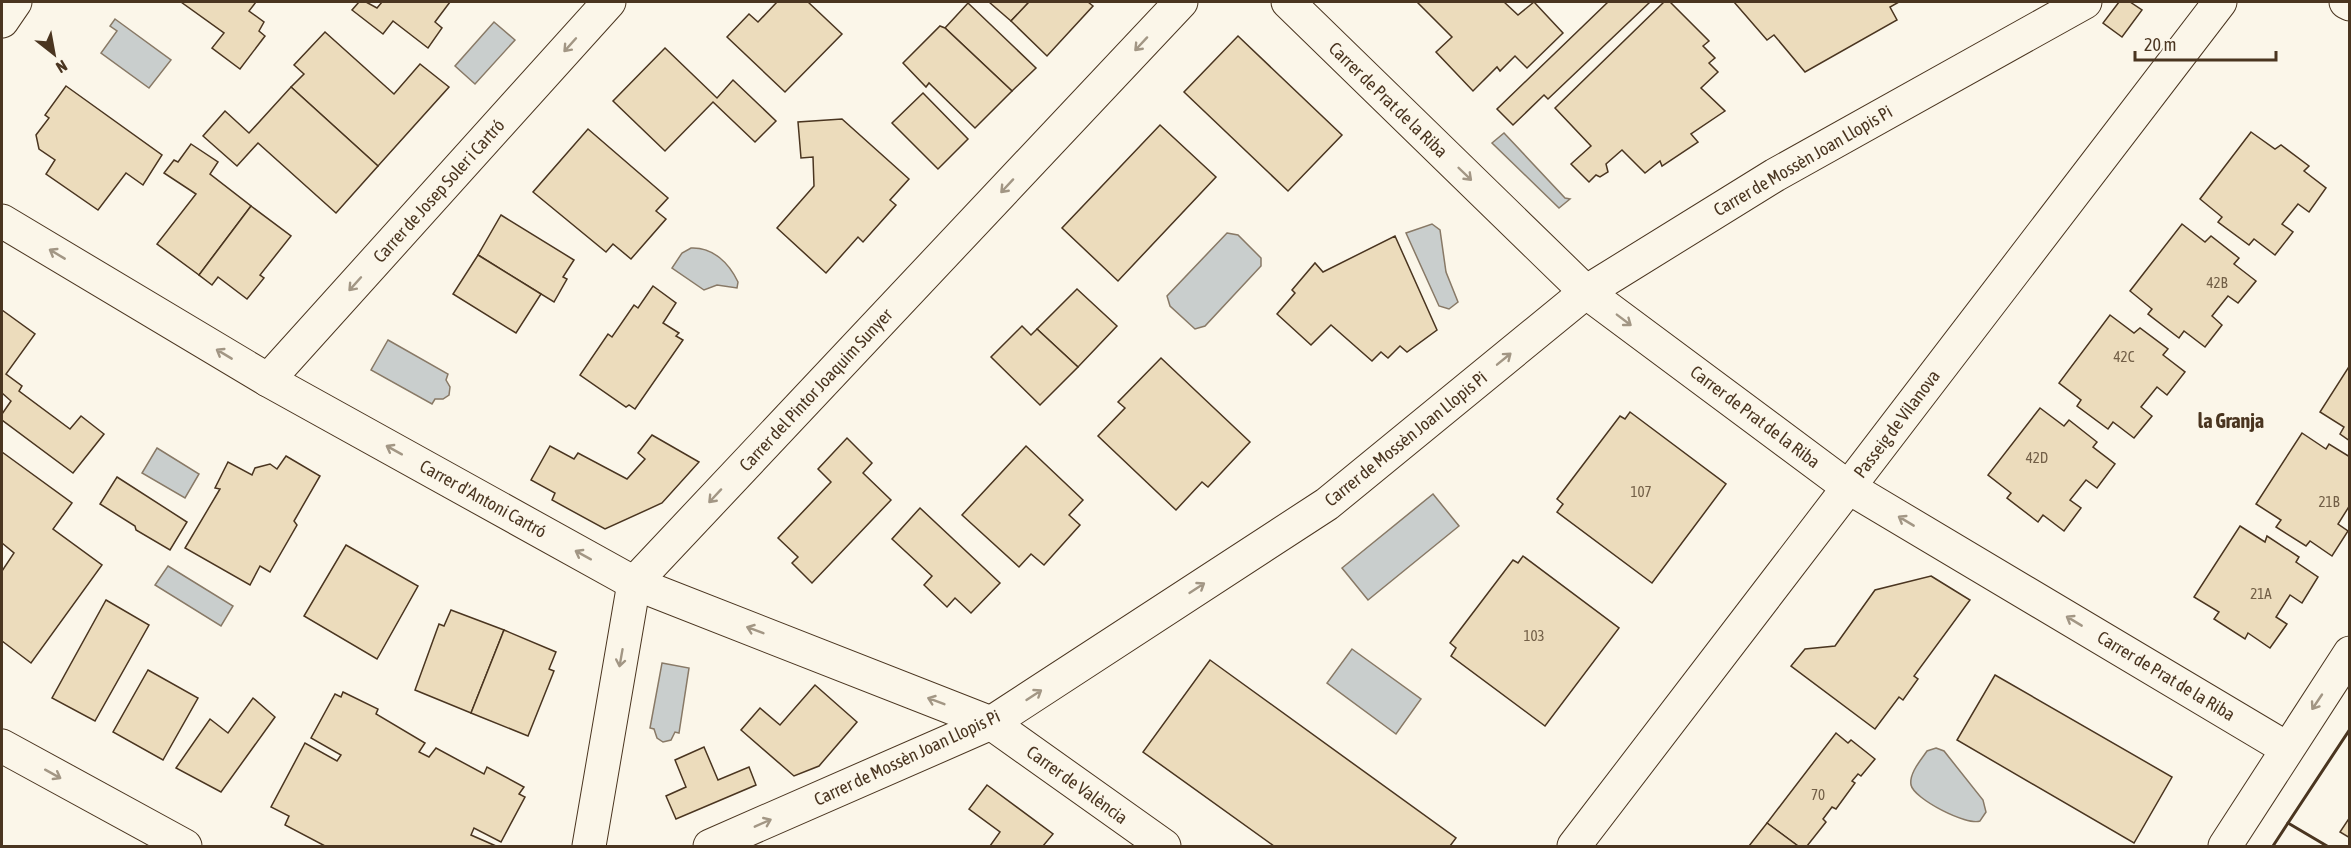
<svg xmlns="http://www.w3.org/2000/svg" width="2351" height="848" font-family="'Asap Condensed',sans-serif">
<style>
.water{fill:#c9cecd;stroke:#887966;stroke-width:1.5}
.building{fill:#ecdcbc;stroke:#4a3520;stroke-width:1.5}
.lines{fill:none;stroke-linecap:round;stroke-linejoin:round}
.street-casing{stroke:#4a3520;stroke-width:35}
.secondary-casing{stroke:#4a3520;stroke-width:35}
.street{stroke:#fbf6e9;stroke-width:33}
.secondary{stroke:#fbf6e9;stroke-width:33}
.wall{stroke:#4a3520;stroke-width:3}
.oneway{stroke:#a29684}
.labels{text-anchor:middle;stroke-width:4.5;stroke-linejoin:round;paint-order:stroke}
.number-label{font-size:15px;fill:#725f47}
.street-label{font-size:18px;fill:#4a3520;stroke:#fbf6e9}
.neighbourhood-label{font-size:20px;font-weight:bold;fill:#4a3520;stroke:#fbf6e9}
</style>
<rect width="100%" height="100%" fill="#fbf6e9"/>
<g class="water">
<polygon points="115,19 171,60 149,88 101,53 117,31 110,26"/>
<polygon points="494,22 515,40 475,84 455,66"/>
<polygon points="1504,133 1565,198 1570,199 1559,208 1492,143"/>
<polygon points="1432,224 1440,230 1446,272 1458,302 1449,309 1439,306 1406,233"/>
<polygon points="1227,233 1238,235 1261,258 1261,266 1205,326 1195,329 1170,306 1167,296"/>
<path d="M691 248C713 247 729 263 738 282L737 288 717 285 704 290 672 268 682 253Z"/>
<polygon points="388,340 448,374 446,380 450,387 449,395 443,399 435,399 432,404 371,370"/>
<polygon points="157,448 199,474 185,498 142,473"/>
<polygon points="1433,494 1459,526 1368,600 1342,568"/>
<polygon points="168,566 233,606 221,626 155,585"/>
<polygon points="1352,649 1421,699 1396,734 1327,683"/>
<polygon points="662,663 689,668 679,733 675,732 671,740 663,742 657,738 654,729 650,728"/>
<path d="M1936 748 1944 751 1983 800 1986 812 1980 821C1967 826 1914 799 1911 785 1909 773 1921 760 1927 751Z"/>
</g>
<g class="building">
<polygon points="181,2 256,2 249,11 264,22 259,31 265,36 240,69 212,48 224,33"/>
<polygon points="359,2 366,2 377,8 382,2 450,2 435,22 442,28 428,48 393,21 383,34 352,10"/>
<polygon points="777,2 808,2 842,34 785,92 727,37 749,14 758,22"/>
<polygon points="989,2 1029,2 1011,21"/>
<polygon points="1029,2 1088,2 1093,6 1047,56 1011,21"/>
<polygon points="1417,2 1504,2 1518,15 1534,2 1563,33 1527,68 1515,56 1500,71 1497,67 1473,91 1436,52 1452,37"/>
<polygon points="1608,2 1650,2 1548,99 1544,95 1513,125 1497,109"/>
<polygon points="1664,2 1670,2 1709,41 1703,46 1715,58 1709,63 1718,72 1701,88 1725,111 1691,134 1698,142 1662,166 1660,161 1645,173 1622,150 1606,164 1608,172 1600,177 1596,175 1589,182 1571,164 1591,146 1555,108"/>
<polygon points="1734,2 1899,2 1890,7 1897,20 1805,72 1774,35 1767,40"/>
<polygon points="2119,2 2130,2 2142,10 2122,37 2103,23"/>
<polygon points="968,3 1036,68 1012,91 945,28"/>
<polygon points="940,26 945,28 1012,91 975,128 929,83 926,87 903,63"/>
<polygon points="325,32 394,94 420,64 449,87 378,166 291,87 304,74 294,65"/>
<polygon points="1238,36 1342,135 1288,191 1184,92"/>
<polygon points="665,48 717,98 733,80 776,121 755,142 713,102 665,151 613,101"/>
<polygon points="66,86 162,155 143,185 126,173 98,210 46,174 55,160 39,149 36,135 49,118 45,115"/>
<polygon points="291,87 378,166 336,213 258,143 237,166 203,136 225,111 249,133"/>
<polygon points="923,93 968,139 938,169 892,123"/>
<polygon points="842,119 909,179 890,200 896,205 863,242 858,237 826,273 777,228 814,186 813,157 801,158 798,122"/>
<polygon points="1160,125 1216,177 1118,281 1062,228"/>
<polygon points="588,129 668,198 656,211 666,219 631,259 613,244 606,252 533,192"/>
<polygon points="2251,132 2275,149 2281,145 2309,166 2304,171 2326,188 2309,212 2298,204 2282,224 2293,232 2275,255 2254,239 2249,245 2218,222 2222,217 2200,199"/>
<polygon points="191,144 218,162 210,174 251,206 199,275 157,244 196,194 164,173 174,160 178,162"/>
<polygon points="251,206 291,236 260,275 264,278 247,299 218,277 212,285 199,275"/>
<polygon points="501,215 574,260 563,277 567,279 554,302 478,255"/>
<polygon points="2182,224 2205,242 2211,236 2239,258 2234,264 2256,281 2238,303 2228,296 2212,316 2222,325 2205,347 2184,331 2179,338 2148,314 2152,309 2130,291"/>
<polygon points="1395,236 1437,330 1407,352 1400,346 1388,358 1381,352 1372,361 1331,325 1311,345 1277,314 1295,293 1292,290 1315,263 1323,272"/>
<polygon points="478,255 541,294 516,333 453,294"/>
<polygon points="653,286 676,303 663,323 679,333 676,336 683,340 635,409 629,405 626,407 580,375 608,334 612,337 634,305 638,308"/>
<polygon points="1077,289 1117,326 1078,367 1037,329"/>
<polygon points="2,310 35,334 6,374 22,386 19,391 70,429 81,416 104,434 73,473 2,420 2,414 11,401 2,393"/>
<polygon points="2110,315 2134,333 2140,328 2168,349 2163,355 2185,372 2167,395 2157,387 2141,407 2152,416 2134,438 2113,422 2108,429 2077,406 2081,400 2059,383"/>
<polygon points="1022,326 1031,335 1037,329 1078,367 1040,405 991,357"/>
<polygon points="1161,358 1250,442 1208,487 1202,482 1176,510 1098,436 1125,408 1118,402"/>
<polygon points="2350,365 2350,441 2340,434 2344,427 2320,412"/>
<polygon points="2040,408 2064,426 2069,420 2097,442 2093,447 2115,464 2097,488 2086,480 2070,500 2081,508 2064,531 2043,515 2038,522 2007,498 2011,493 1988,475"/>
<polygon points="1630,412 1726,484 1652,583 1557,512 1563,504 1557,499 1620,416 1625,419"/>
<polygon points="2302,433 2326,449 2329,444 2350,457 2350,505 2338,524 2348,531 2332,556 2310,541 2306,546 2276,527 2281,520 2256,504"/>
<polygon points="652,435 699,462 662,503 605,529 552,500 555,493 531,480 550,446 574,459 578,453 627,479 645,459 638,453"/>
<polygon points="847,438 872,463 863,473 891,500 812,583 792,563 798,557 778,538 831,482 818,469"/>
<polygon points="1026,446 1083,500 1069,515 1080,525 1044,565 1031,554 1019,567 962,515"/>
<polygon points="2,452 72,503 53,529 102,565 31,663 2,641 2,571 14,553 2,543"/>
<polygon points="286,456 320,476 294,521 297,525 270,572 260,566 250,585 185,548 220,489 215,488 228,462 252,475 255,468 270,464 277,469"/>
<polygon points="117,477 187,522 170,550 136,530 135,526 100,504"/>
<polygon points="920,508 1000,583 971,613 955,598 947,607 924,585 932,576 892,539"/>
<polygon points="2240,526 2265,542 2267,536 2299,557 2296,562 2318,577 2302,603 2290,595 2276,617 2287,624 2270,648 2248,633 2245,639 2214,619 2219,612 2194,597"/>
<polygon points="346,545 418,586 377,659 304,616"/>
<polygon points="1523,556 1619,628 1545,726 1451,656 1456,648 1450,643 1513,560 1518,563"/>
<polygon points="1931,576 1970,600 1914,676 1918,679 1903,700 1899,697 1875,729 1791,666 1805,649 1835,646 1875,590"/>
<polygon points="106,600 149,625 95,721 52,698"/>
<polygon points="451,610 504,630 471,713 415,690 439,624 444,626"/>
<polygon points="504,630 556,652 549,669 554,671 528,736 471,713"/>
<polygon points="1210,660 1456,838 1450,846 1274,846 1143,752"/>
<polygon points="148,670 198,698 163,760 113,732"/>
<polygon points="1995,675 2172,777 2134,843 1957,740"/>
<polygon points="815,685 857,722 819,766 794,776 741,730 760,708 780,725"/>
<polygon points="343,692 378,709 376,714 425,743 419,752 429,757 436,748 484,774 487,767 524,787 519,794 525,797 501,842 474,828 471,835 496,846 325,846 285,825 289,816 271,807 305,743 337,761 341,755 311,738 335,694 341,697"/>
<polygon points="253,698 275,717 221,792 176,768 210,719 228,733"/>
<polygon points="1836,733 1848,743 1851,740 1875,759 1861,776 1858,774 1852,781 1855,783 1836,809 1832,807 1823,819 1826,822 1807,846 1798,846 1767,823"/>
<polygon points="704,747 718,780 749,767 756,785 676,819 666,796 686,787 675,760"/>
<polygon points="987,785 1053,834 1043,846 990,846 1000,832 969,809"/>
<polygon points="2350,817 2350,838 2340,832"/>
<polygon points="1767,823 1798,846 1749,846"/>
</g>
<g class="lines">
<defs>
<g id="street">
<polyline points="1288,2 1586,292 1848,487 2286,748"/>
<polyline points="2346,2 2350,4"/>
<polyline points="2,221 268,380 634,583 991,723 1164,846"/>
<polyline points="268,380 609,2"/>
<polyline points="2,746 185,846"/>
<polyline points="589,846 634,583 1181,2"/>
<polyline points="710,846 991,723 1327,504 1586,292 1775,175 2085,2"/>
<polyline points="2225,846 2350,653"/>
</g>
<g id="secondary">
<polyline points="2,21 15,2"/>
<polyline points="1574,846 2220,2"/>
</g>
</defs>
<use href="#street" class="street-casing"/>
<use href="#secondary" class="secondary-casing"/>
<use href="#street" class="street"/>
<use href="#secondary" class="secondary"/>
<g class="wall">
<polyline points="2273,846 2288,823"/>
<polyline points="2327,846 2288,823 2350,729"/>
</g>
</g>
<defs><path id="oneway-shaft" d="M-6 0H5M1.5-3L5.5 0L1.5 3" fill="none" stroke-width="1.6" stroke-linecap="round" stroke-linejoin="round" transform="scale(1.5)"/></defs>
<g class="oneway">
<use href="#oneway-shaft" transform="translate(1141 44) rotate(133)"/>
<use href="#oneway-shaft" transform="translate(570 45) rotate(132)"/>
<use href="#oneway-shaft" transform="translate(1465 174) rotate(44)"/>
<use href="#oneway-shaft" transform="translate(1007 186) rotate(133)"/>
<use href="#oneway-shaft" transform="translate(57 254) rotate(-149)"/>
<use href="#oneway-shaft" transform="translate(355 284) rotate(132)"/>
<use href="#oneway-shaft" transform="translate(1624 320) rotate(37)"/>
<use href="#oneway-shaft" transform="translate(224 354) rotate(-149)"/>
<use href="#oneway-shaft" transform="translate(1504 359) rotate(-39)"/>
<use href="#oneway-shaft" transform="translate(394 450) rotate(-151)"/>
<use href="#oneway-shaft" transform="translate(715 496) rotate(133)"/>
<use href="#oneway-shaft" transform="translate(1906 521) rotate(-149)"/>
<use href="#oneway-shaft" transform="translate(583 555) rotate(-151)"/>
<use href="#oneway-shaft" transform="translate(1197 588) rotate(-33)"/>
<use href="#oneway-shaft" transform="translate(2074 621) rotate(-149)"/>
<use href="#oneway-shaft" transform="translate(755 630) rotate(-159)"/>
<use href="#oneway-shaft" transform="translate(621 658) rotate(100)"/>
<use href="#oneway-shaft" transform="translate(1034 695) rotate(-33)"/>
<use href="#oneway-shaft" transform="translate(936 701) rotate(-159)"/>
<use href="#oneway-shaft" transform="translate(2317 702) rotate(124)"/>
<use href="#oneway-shaft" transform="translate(53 774) rotate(29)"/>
<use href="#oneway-shaft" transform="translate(763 823) rotate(-24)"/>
</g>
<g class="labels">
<g class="number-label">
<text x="2217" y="288">42B</text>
<text x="2124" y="362">42C</text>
<text x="2037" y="463">42D</text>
<text x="1641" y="497">107</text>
<text x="2329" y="507">21B</text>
<text x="2261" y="599">21A</text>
<text x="1534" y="641">103</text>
<text x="1818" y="800">70</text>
</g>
<g class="street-label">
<text transform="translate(1388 100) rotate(44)" y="6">Carrer de Prat de la Riba</text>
<text transform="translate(1803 161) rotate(-30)" y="6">Carrer de Mossèn Joan Llopis Pi</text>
<text transform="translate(439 191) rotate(-48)" y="6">Carrer de Josep Soler i Cartró</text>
<text transform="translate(816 390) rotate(-47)" y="6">Carrer del Pintor Joaquim Sunyer</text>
<text transform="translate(1755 417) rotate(37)" y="6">Carrer de Prat de la Riba</text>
<text transform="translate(1897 424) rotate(-53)" y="6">Passeig de Vilanova</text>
<text transform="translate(1406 439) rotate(-39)" y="6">Carrer de Mossèn Joan Llopis Pi</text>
<text transform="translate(483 499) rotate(29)" y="6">Carrer d'Antoni Cartró</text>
<text transform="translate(2166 676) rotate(31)" y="6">Carrer de Prat de la Riba</text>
<text transform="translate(907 758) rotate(-25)" y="6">Carrer de Mossèn Joan Llopis Pi</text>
<text transform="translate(1077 785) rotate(36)" y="6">Carrer de València</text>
</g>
<g class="neighbourhood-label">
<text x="2231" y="428">la Granja</text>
</g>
</g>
<rect width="2351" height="848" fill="none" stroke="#4a3520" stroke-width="6"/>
<g transform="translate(54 54) rotate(149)" stroke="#fbf6e9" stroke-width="4.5" paint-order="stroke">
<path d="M0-4.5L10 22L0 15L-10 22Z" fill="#4a3520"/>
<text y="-9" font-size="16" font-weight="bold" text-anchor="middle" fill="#4a3520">N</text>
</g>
<path d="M2135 51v9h141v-9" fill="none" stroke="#4a3520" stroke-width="3"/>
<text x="2144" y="51" font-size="18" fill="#4a3520" stroke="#fbf6e9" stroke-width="4.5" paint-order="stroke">20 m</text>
</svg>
